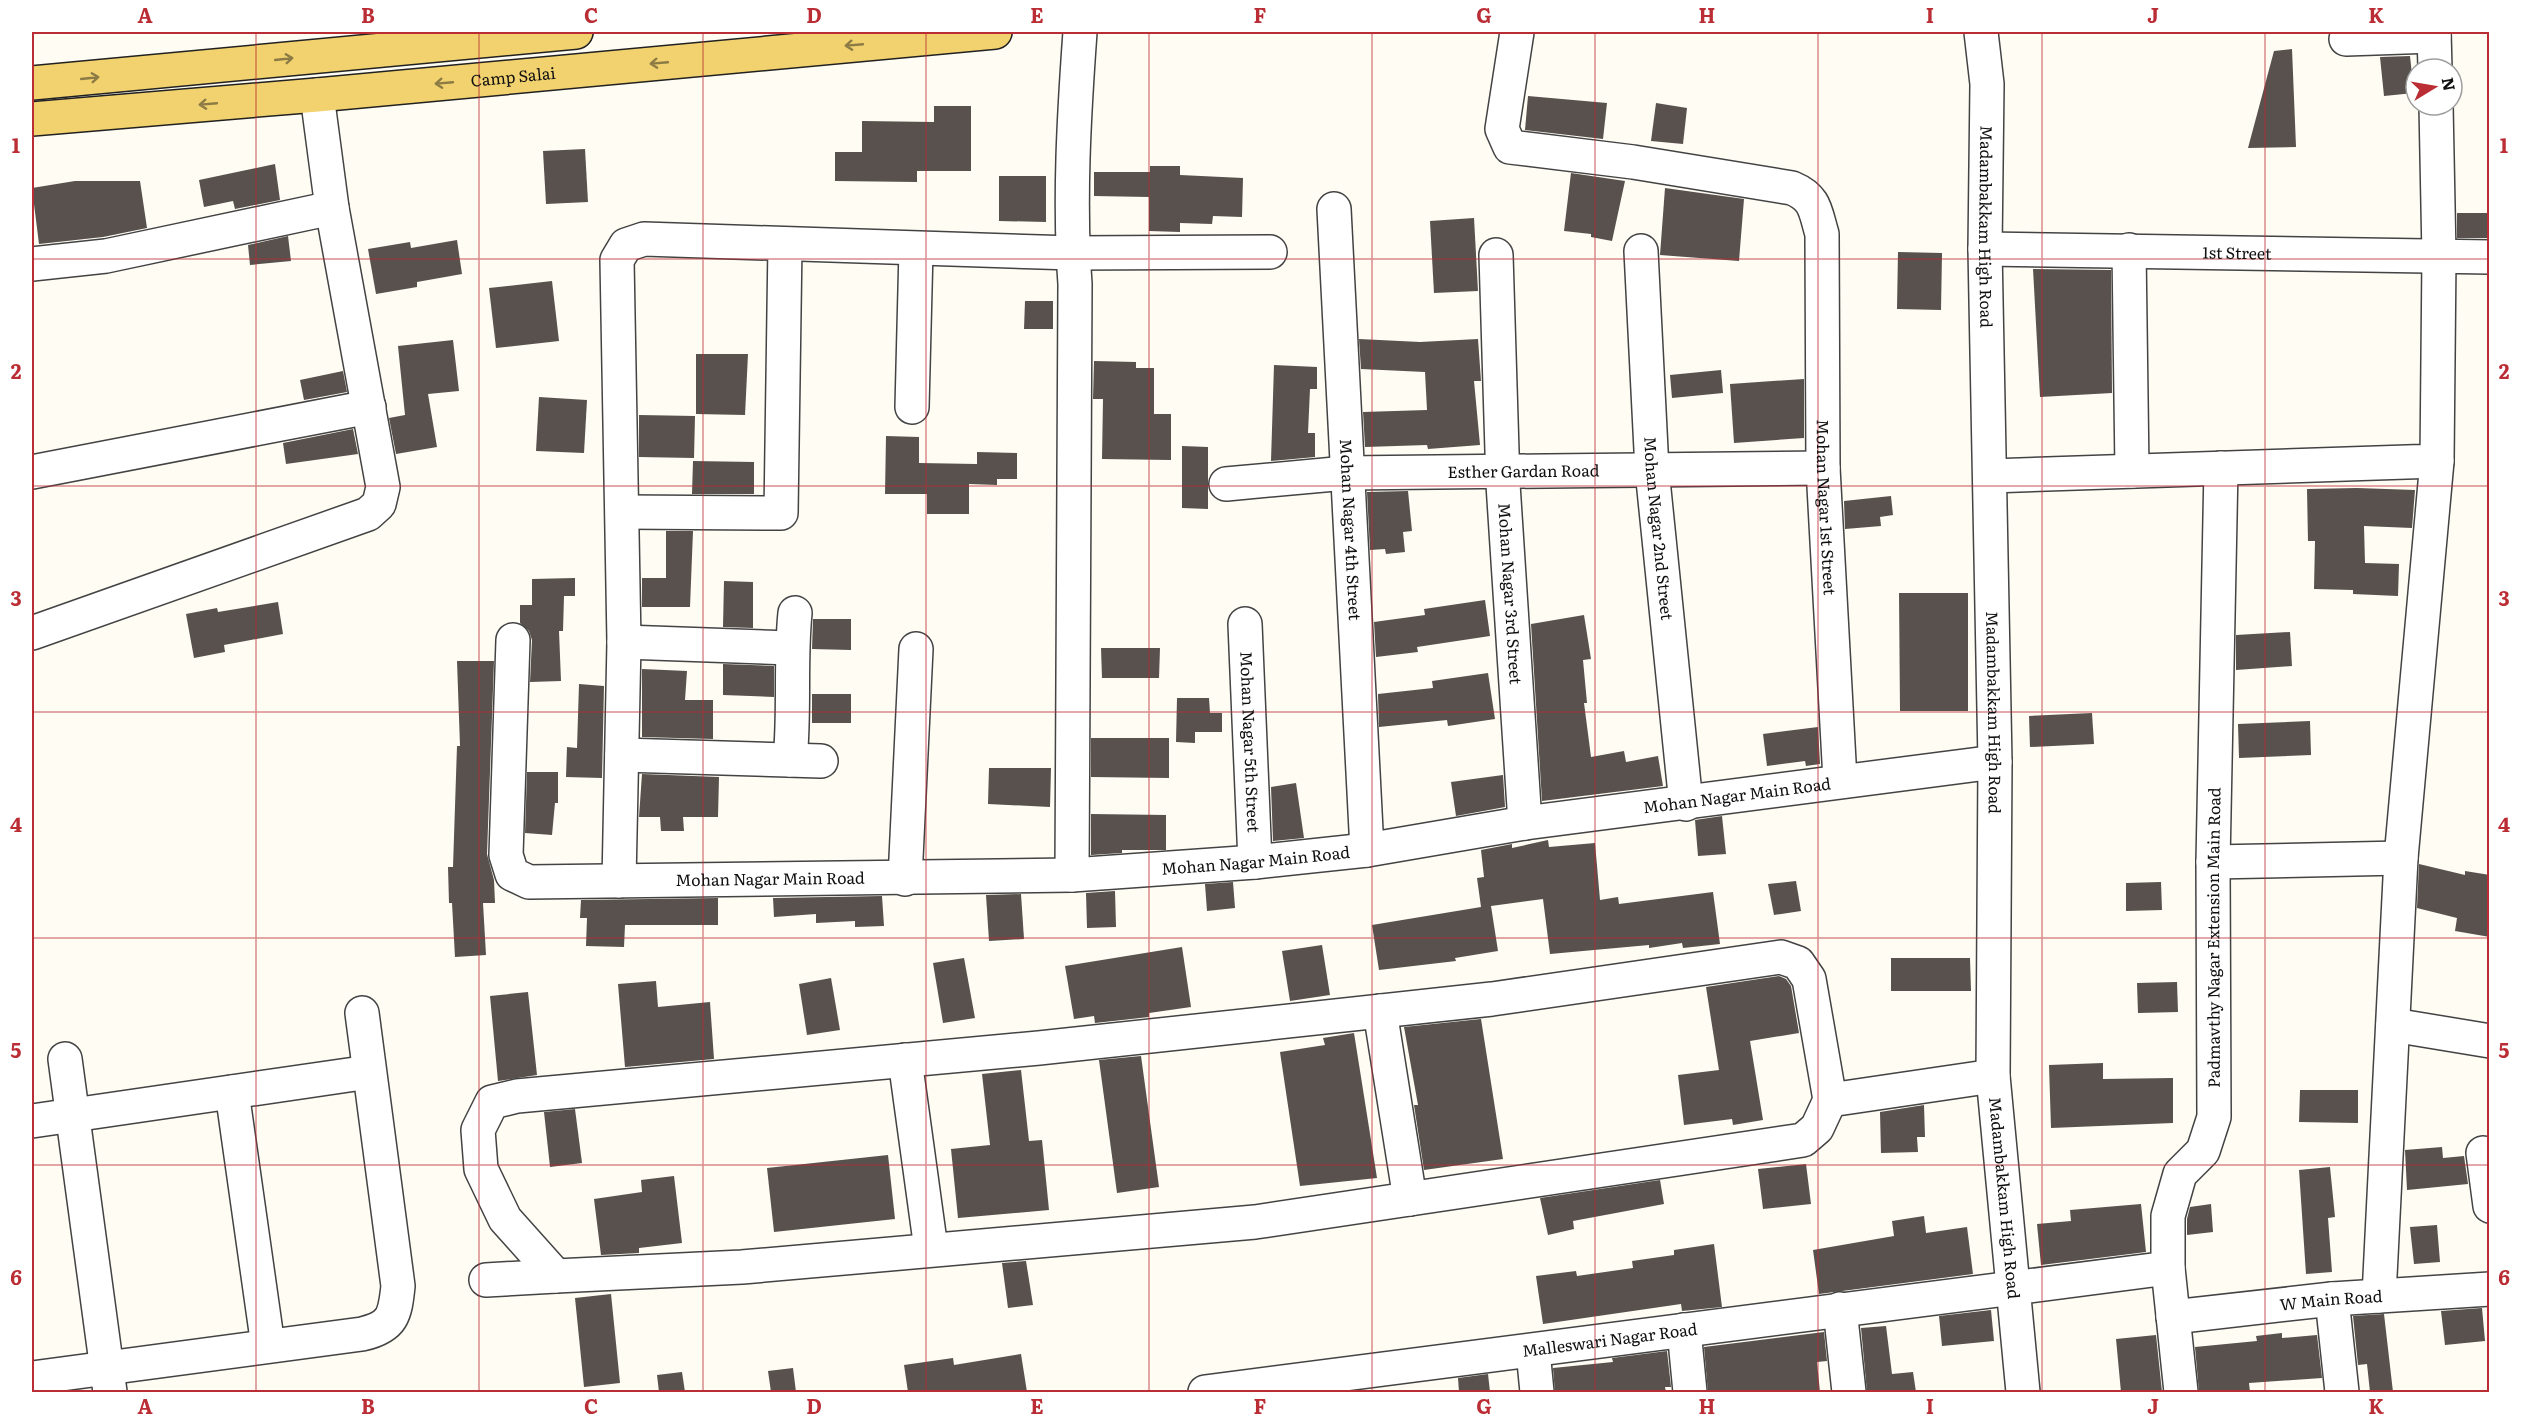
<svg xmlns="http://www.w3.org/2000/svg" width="2521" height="1424" font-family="Literata,serif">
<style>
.building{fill:#58514d}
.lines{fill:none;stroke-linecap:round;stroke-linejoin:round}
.minor-casing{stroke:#434343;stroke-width:36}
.major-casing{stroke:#212121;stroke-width:36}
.minor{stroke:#fff;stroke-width:33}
.major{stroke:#f2d26f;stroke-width:33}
.oneway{stroke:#8c7b44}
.grid{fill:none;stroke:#bb2d34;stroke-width:1.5;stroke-opacity:0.55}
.labels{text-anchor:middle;stroke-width:6;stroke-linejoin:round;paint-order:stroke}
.street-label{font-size:16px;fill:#101010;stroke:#fff}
.neatline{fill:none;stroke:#bb2d34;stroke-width:2}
.grid-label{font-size:20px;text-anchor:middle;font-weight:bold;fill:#bb2d34}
</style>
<rect width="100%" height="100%" fill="#fefcf3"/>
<g class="building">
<polygon points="2292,49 2296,147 2248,148 2274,51"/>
<polygon points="2410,56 2414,93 2384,96 2380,57"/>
<polygon points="1528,96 1607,103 1603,139 1525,130"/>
<polygon points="1656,103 1687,108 1683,144 1651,141"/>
<polygon points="934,106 971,106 971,171 917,171 917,182 835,181 835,152 862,152 862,121 934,122"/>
<polygon points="585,149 588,202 546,204 543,151"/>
<polygon points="275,164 280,200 235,209 233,201 204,207 199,180"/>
<polygon points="1150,166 1180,166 1180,175 1243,178 1242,217 1213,216 1212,224 1180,223 1180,232 1149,231 1149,197 1094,196 1094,172 1150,172"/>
<polygon points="1571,173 1625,181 1612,241 1591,237 1591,234 1564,231"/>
<polygon points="999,176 1046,176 1046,222 999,221"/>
<polygon points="75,181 140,181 147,228 103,237 39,244 32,188"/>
<polygon points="1665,188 1744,199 1739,261 1660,255"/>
<rect x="2457" y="213" width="33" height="25"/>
<polygon points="1474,218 1478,291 1434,293 1430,221"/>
<polygon points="288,236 291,261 250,265 248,245"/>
<polygon points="457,240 462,274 417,282 417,287 376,294 368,249 410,242 411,248"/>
<polygon points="1898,252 1942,253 1941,310 1897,309"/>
<polygon points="2033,269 2111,270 2112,393 2040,397"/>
<polygon points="552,281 559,341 496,348 489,288"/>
<polygon points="1025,301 1053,301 1053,329 1024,329"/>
<polygon points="1359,339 1420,342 1478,339 1481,381 1474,381 1480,445 1428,449 1427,445 1365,447 1363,412 1427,410 1425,372 1361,369"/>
<polygon points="453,340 459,391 428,394 437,447 396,454 389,418 405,415 398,346"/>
<polygon points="696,354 748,354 745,415 696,414"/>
<polygon points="1094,361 1136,362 1136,368 1154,368 1154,414 1171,414 1171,460 1102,459 1103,399 1093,399"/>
<polygon points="1274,365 1317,367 1317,389 1310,389 1308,433 1315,433 1315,457 1271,461"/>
<polygon points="1721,370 1723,393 1672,398 1670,375"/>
<polygon points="343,371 347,392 304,400 300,380"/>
<polygon points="1804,379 1804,438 1734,443 1730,384"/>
<polygon points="539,397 587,400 584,453 536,451"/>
<polygon points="639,415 695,416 694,458 639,457"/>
<polygon points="353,429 358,454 286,464 283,443"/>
<polygon points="886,436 919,437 919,463 977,464 977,452 1017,453 1017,479 997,479 997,485 969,484 969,514 927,514 927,494 885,494"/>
<polygon points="1182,446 1208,447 1208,509 1182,508"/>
<polygon points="693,461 754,462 754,494 692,494"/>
<polygon points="2357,488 2415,490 2412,528 2364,526 2365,563 2399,564 2398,596 2353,594 2353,590 2314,589 2315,541 2308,541 2307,489"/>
<polygon points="1408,491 1412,531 1403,532 1405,552 1386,554 1385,549 1370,550 1367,492"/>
<polygon points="1891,496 1893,515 1880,517 1881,526 1845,529 1844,501"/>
<polygon points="666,531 693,531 690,607 642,607 642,578 666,578"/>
<polygon points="575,578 575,596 564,596 563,631 559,631 561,681 530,682 532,640 529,631 520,623 520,605 532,605 532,579"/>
<polygon points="724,581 753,582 753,628 723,627"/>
<polygon points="1899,593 1968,593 1968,711 1900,711"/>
<polygon points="1485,600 1490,636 1417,647 1418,652 1376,657 1374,622 1425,615 1424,609"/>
<polygon points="278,602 283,634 224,645 225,652 194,658 186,614 217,608 218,612"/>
<polygon points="1584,615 1591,659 1583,660 1587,703 1584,703 1591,757 1624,751 1626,762 1658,756 1663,786 1542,801 1531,624"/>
<polygon points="813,619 851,619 851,650 812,649"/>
<polygon points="2290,632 2292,666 2236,670 2236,635"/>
<polygon points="1101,648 1160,648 1159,678 1102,678"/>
<polygon points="457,661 494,661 487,854 494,880 495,903 483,903 486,955 455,957 452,903 449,903 448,867 453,867 457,746 460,746"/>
<polygon points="723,664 774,666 774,697 723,695"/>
<polygon points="642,669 687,671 685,700 713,700 713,739 642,737"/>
<polygon points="1488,673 1495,719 1448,726 1447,720 1379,727 1378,694 1433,688 1432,681"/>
<polygon points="579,684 604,686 602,778 566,777 567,747 577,748"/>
<rect x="812" y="694" width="39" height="29"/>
<polygon points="1177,698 1209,698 1210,713 1222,713 1222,732 1195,732 1195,743 1176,742"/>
<polygon points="2092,713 2094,744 2030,747 2029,716"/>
<polygon points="2310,721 2311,755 2239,758 2238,724"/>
<polygon points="1818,727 1820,764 1806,766 1805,761 1767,766 1763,734"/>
<polygon points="1091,738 1169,738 1169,778 1091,777"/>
<polygon points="989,768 1051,768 1050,807 988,804"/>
<polygon points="527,772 558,772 558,803 555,803 552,835 525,833"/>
<polygon points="642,774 719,777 718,817 683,817 684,831 661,831 660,817 639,817"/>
<polygon points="1503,775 1505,807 1456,816 1451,782"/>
<polygon points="1296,783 1304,838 1273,841 1271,787"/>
<polygon points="1091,814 1166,815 1166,850 1122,850 1122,853 1091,855"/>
<polygon points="1722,816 1726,854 1698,856 1695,820"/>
<polygon points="1548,840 1549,847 1595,843 1600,900 1618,897 1619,904 1713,892 1720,944 1683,948 1682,943 1649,948 1649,945 1550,954 1543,899 1491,906 1498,951 1455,958 1456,961 1379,970 1372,925 1481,907 1477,878 1484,877 1481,850 1512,844 1512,848"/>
<polygon points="2419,864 2465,875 2465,871 2490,875 2490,937 2455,931 2457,918 2417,908"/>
<polygon points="1796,881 1801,911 1774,915 1768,884"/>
<polygon points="1233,882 1235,908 1207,911 1205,884"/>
<polygon points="2161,882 2162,910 2126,911 2126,883"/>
<polygon points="1115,891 1116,927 1087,928 1086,893"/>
<polygon points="1021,894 1024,939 989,941 986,895"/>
<polygon points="882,896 884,926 855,927 855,921 816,923 816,914 774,917 773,898"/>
<polygon points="718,898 718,925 625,925 624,947 586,946 587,918 580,918 581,900"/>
<polygon points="1322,945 1330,995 1290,1001 1282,951"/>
<polygon points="1182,947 1191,1007 1149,1013 1149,1017 1095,1023 1094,1016 1074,1019 1065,966"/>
<polygon points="964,958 975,1018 943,1023 933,963"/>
<polygon points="1891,958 1970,958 1971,991 1891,991"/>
<polygon points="1779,976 1786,979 1791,986 1799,1033 1750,1041 1763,1120 1733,1125 1732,1119 1684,1125 1678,1075 1719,1070 1706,987"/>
<polygon points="831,978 840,1030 807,1035 799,984"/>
<polygon points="656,981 658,1007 710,1002 714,1059 625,1067 618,984"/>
<polygon points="2177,982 2178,1012 2138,1013 2137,983"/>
<polygon points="528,992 537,1075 498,1081 490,996"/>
<polygon points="1481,1019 1503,1159 1424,1170 1414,1105 1418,1105 1404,1027"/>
<polygon points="1354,1033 1377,1178 1300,1186 1280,1052 1325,1045 1323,1038"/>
<polygon points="1141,1056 1159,1187 1117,1193 1099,1060"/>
<polygon points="2103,1063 2103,1079 2173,1078 2173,1123 2051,1128 2049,1065"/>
<polygon points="1021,1070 1029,1141 1042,1140 1049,1210 958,1218 951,1149 990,1145 982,1074"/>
<polygon points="2300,1090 2358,1090 2358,1123 2299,1122"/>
<polygon points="1924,1105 1925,1137 1917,1137 1918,1152 1881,1153 1880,1112"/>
<polygon points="575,1109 582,1163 550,1167 544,1112"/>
<polygon points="2442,1147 2443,1158 2464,1156 2468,1184 2407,1190 2405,1150"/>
<polygon points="888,1155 895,1219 774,1232 767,1168"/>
<polygon points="1806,1164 1811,1204 1763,1209 1758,1169"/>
<polygon points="2330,1167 2335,1217 2328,1218 2332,1272 2306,1274 2299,1170"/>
<polygon points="674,1176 682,1243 639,1248 639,1253 601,1255 594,1199 642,1192 641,1180"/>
<polygon points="1660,1180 1664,1204 1573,1221 1574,1229 1548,1235 1540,1198"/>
<polygon points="2141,1204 2146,1252 2041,1265 2037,1224 2071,1221 2070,1210"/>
<polygon points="2211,1204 2213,1232 2187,1235 2187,1219 2190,1207"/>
<polygon points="1924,1216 1926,1233 1967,1227 1973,1274 1819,1294 1813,1250 1894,1236 1892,1221"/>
<polygon points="2437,1225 2440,1262 2414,1264 2410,1227"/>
<polygon points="1714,1244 1722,1307 1682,1311 1681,1304 1543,1324 1536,1276 1576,1271 1577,1276 1633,1268 1632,1261 1674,1255 1674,1250"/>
<polygon points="1026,1261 1033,1305 1008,1308 1002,1263"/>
<polygon points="611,1294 620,1383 584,1387 575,1298"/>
<polygon points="2482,1308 2485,1341 2445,1345 2441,1311"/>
<polygon points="1991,1310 1994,1341 1942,1346 1939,1316"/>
<polygon points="2384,1314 2393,1392 2370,1392 2367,1364 2358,1365 2353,1316"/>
<polygon points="1886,1326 1892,1374 1913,1372 1916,1392 1867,1392 1861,1328"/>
<polygon points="1824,1332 1827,1361 1817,1362 1820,1392 1708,1392 1704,1347"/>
<polygon points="2282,1333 2282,1338 2317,1335 2322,1378 2249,1383 2250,1392 2199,1392 2195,1347 2257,1341 2256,1336"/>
<polygon points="2156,1335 2162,1392 2121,1392 2116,1339"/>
<polygon points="1667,1351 1671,1387 1665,1387 1666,1392 1555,1392 1553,1368 1613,1362 1612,1358"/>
<polygon points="1021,1354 1027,1392 908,1392 904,1365 953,1358 954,1365"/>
<polygon points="793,1368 796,1392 771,1392 768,1371"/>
<polygon points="682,1372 685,1392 659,1392 657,1375"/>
<polygon points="1488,1374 1490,1392 1459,1392 1458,1378"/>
</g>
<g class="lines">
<defs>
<g id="minor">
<path id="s1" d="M1517 32 1502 129 1510 147 1633 162 1792 188C1816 198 1815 211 1822 234L1823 468 1840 780"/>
<path id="s2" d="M1981 32 1987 84 1985 249 1995 762 1993 1076 2023 1392"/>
<polyline points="2434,32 2435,69"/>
<polyline points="2346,39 2434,36"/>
<path id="s3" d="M1334 209 1367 850"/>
<path id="s4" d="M1985 249 2490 257"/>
<polyline points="2129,250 2132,471"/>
<path id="s5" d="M1641 251 1652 470 1686 804"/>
<path id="s6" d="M1496 255 1503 484 1525 823"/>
<polyline points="32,264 106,256 332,208"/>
<polyline points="912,407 916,250"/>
<polyline points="32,472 369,407"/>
<polyline points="1990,476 2437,461 2439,256 2436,105"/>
<path id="s7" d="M1226 484 1346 473 1823 468"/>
<polyline points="624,512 781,513 785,244"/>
<path id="s8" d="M1245 624 1255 862"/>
<polyline points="32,633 368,514 379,504 383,487 332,208 317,95"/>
<path id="s9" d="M513 640 506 855 512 874 529 882 1072 875 1255 862 1367 850 1525 823 1995 762"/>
<polyline points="624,642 791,648"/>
<polyline points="622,755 821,761"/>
<path d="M790 760C795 711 790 662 795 613"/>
<polyline points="2213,862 2401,858"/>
<path d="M1072 875 1075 284C1069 201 1074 115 1080 32"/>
<polyline points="905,879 916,649"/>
<polyline points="619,881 624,642 617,260 626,245 644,239 1073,253 1270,252"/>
<polyline points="1380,1011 1410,1199"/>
<polyline points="2393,1025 2490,1041"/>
<polyline points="65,1059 110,1392"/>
<polyline points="905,1060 931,1249"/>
<polyline points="232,1092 268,1346"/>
<polyline points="1830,1100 1817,1128 1803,1140 1255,1222 742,1267 556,1276 505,1219 481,1169 478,1130 492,1102 517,1096 1039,1048 1492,999 1781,957 1798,963 1809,979 1830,1100 1993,1076"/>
<polyline points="32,1121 369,1072"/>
<polyline points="2483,1153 2490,1206"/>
<polyline points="486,1280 556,1276"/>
<polyline points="2379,1296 2401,858 2437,461"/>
<polyline points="2332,1299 2342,1392"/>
<polyline points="1840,1309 1849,1392"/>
<path id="s10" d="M2173 1317 2332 1299 2490 1289"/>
<polyline points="1684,1330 1690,1392"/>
<polyline points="1533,1351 1537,1392"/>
<path d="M32 1378 362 1334C393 1327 395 1315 398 1286L362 1013"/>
<path id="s11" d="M1205 1392 2168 1268"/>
<path id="s12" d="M2181 1392 2168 1268V1216L2180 1174 2203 1151 2214 1117 2213 862 2221 468"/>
</g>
<g id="major">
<polyline points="32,83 576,32"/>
<path id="s13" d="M32 119 317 95 995 32"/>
</g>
</defs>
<use href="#minor" class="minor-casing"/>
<use href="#major" class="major-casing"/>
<use href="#minor" class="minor"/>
<use href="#major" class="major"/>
</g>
<defs><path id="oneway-shaft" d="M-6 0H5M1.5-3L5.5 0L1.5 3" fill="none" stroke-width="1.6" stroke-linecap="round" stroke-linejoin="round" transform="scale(1.5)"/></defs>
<g class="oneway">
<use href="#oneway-shaft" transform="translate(854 45) rotate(175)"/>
<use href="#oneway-shaft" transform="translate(284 59) rotate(-6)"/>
<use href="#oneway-shaft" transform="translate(659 63) rotate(175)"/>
<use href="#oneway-shaft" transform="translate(90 78) rotate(-6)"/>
<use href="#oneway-shaft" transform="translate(444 83) rotate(175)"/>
<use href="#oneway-shaft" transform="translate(208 104) rotate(175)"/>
</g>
<path class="grid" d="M256 32V1392M479 32V1392M703 32V1392M926 32V1392M1149 32V1392M1372 32V1392M1595 32V1392M1818 32V1392M2042 32V1392M2265 32V1392M32 259H2490M32 486H2490M32 712H2490M32 938H2490M32 1165H2490"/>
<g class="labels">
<g class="street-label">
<text dy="6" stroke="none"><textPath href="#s13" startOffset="483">Camp Salai</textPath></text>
<text dy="6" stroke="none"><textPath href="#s2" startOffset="195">Madambakkam High Road</textPath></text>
<text dy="6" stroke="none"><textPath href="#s4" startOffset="252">1st Street</textPath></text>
<text dy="6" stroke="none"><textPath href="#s7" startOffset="298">Esther Gardan Road</textPath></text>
<text dy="6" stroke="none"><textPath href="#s1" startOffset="734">Mohan Nagar 1st Street</textPath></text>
<text dy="6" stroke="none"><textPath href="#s5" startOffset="278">Mohan Nagar 2nd Street</textPath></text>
<text dy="6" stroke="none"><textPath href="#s3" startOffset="321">Mohan Nagar 4th Street</textPath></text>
<text dy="6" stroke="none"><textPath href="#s6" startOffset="339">Mohan Nagar 3rd Street</textPath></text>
<text dy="6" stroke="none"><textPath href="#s2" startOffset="681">Madambakkam High Road</textPath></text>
<text dy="6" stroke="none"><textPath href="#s8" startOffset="118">Mohan Nagar 5th Street</textPath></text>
<text dy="6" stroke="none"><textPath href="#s9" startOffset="1467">Mohan Nagar Main Road</textPath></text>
<text dy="6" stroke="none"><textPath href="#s9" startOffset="981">Mohan Nagar Main Road</textPath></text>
<text dy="6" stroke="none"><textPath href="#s9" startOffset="495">Mohan Nagar Main Road</textPath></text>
<text dy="6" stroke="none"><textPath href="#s12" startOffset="468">Padmavthy Nagar Extension Main Road</textPath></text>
<text dy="6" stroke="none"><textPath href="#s2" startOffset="1167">Madambakkam High Road</textPath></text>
<text dy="6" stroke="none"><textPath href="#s10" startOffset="159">W Main Road</textPath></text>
<text dy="6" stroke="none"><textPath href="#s11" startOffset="408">Malleswari Nagar Road</textPath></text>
</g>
</g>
<rect width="2521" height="1424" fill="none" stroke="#ffffff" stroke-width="66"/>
<g transform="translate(2434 87) rotate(79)"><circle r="28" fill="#ffffff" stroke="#9f9f9f" stroke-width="1.5"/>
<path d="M0-4.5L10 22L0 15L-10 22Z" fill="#bb2d34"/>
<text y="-9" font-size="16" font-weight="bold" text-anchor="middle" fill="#101010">N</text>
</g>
<rect x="33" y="33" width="2455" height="1358" class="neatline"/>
<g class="grid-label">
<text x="145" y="23">A</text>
<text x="368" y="23">B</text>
<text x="591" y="23">C</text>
<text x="814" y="23">D</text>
<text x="1037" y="23">E</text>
<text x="1260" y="23">F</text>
<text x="1484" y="23">G</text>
<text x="1707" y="23">H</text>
<text x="1930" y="23">I</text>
<text x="2153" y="23">J</text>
<text x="2376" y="23">K</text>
<text x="16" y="153">1</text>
<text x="2504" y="153">1</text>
<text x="16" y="379">2</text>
<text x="2504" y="379">2</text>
<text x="16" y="606">3</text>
<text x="2504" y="606">3</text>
<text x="16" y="832">4</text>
<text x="2504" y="832">4</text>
<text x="16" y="1058">5</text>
<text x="2504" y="1058">5</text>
<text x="16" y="1285">6</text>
<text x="2504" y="1285">6</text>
<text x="145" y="1414">A</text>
<text x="368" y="1414">B</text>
<text x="591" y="1414">C</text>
<text x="814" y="1414">D</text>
<text x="1037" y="1414">E</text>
<text x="1260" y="1414">F</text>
<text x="1484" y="1414">G</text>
<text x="1707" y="1414">H</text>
<text x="1930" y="1414">I</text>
<text x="2153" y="1414">J</text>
<text x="2376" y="1414">K</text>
</g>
</svg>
